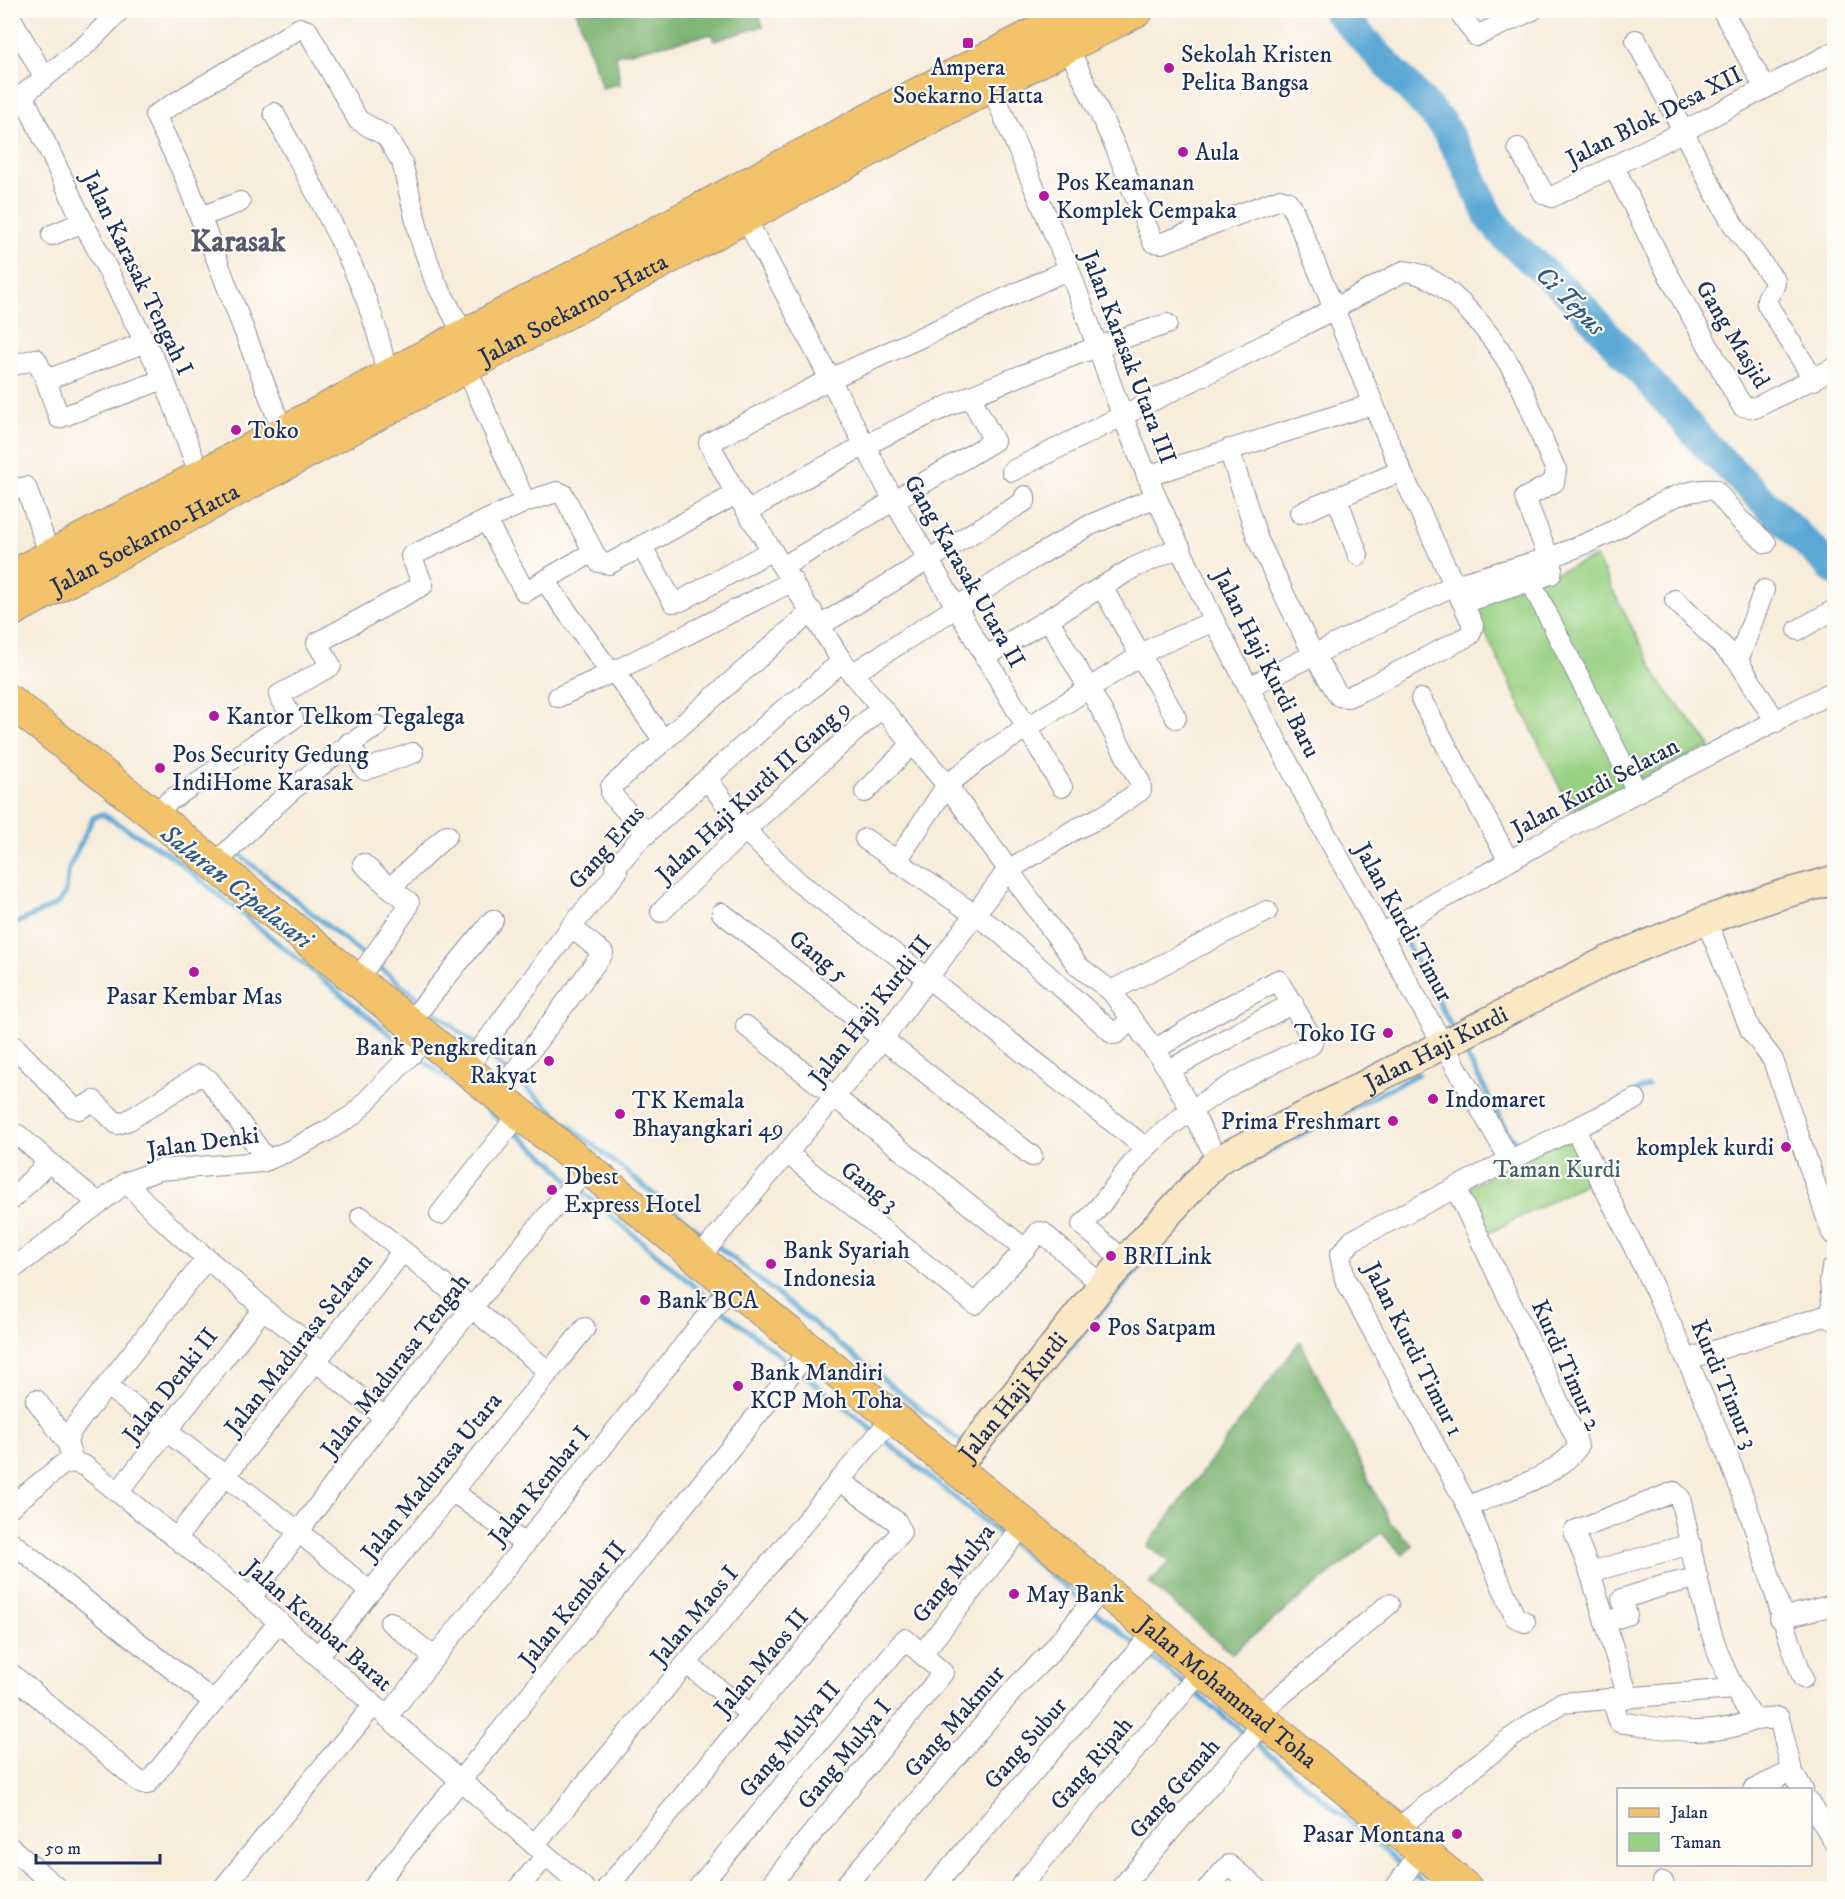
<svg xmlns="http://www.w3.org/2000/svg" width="1845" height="1899" font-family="'IM FELL DW Pica',serif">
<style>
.green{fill:#99d183;stroke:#5a8070;stroke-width:1.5}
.forest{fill:#7ab371;stroke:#4a7168;stroke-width:1.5}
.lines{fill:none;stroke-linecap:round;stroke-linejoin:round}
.stream{stroke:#5ba8d4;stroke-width:5}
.river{stroke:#5ba8d4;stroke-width:30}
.street-casing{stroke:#8a8e9c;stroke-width:22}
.secondary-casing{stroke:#8a8e9c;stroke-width:31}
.primary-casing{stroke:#8a8e9c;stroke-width:34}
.highway-casing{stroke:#8a8e9c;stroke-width:35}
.street{stroke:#fff;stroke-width:20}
.secondary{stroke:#fae7c3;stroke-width:28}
.primary{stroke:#f2c36a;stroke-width:32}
.highway{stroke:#f2c36a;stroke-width:33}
.poi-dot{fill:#b5179e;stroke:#fdfcf7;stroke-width:2}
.labels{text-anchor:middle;stroke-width:4.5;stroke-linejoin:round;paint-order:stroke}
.poi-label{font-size:24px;fill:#1b2f5e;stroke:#fdfcf7;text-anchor:start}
.street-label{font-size:24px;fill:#1b2f5e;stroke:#fdfcf7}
.park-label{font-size:24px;fill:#416069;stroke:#fdfcf7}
.water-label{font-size:26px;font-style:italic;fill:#315987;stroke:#fdfcf7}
.district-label{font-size:30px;font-weight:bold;fill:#59596c;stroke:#fdfcf7}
</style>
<rect width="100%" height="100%" fill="#fdfcf7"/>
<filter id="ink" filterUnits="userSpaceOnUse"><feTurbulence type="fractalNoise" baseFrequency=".0167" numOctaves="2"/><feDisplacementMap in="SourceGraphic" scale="12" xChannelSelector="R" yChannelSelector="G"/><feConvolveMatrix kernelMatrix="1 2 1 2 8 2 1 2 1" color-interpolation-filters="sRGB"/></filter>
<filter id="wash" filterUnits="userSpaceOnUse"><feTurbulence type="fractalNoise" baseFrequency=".008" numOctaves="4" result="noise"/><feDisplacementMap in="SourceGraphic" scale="24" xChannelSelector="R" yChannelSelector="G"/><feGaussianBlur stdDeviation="1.35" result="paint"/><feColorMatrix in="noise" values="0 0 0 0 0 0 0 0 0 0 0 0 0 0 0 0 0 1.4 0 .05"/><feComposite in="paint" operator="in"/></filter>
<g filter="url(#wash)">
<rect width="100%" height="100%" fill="#f8ecda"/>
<g class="green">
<polygon points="1596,557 1661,684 1711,746 1571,811 1472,605"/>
<polygon points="1571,1134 1594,1179 1483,1236 1460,1192"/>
</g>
<g class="forest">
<polygon points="576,11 757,11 763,26 714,41 712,34 616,55 620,84 602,88"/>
<polygon points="1300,1341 1389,1521 1413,1546 1403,1555 1381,1533 1232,1653 1149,1583 1170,1562 1147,1546"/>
</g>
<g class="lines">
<g class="stream">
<polyline points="237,850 235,851 366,957"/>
<polyline points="10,926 58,904 66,892 69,868 93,818 102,814 170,855 409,1050"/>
<polyline points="1399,929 1453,1029"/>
<polyline points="374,963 421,1000"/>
<polyline points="427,1005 478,1047"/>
<polyline points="1461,1045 1507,1130 1517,1143 1526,1145"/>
<polyline points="483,1051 508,1072"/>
<polyline points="416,1055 466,1093"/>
<polyline points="515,1078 561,1118"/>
<polyline points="1634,1092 1648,1086"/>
<polyline points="472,1098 505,1124"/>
<polyline points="566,1123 709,1239"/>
<polyline points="511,1129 554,1164 569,1181"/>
<polyline points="577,1187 713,1302"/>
<polyline points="1209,1190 1228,1173 1418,1074"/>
<polyline points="715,1244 965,1445"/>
<polyline points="718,1307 792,1365"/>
<polyline points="1063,1357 1160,1243"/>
<polyline points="798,1370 875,1432"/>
<polyline points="882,1438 1007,1540"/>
<polyline points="1012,1544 1084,1603"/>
<polyline points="1092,1609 1138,1646"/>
<polyline points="1143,1651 1185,1684"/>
<polyline points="1191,1689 1246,1735"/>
<polyline points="1252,1740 1403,1866"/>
<polyline points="1411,1873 1429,1888"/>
</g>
<polyline class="river" points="1336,10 1441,122 1465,164 1490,219 1507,239 1576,300 1705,444 1834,570"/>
</g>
</g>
<g filter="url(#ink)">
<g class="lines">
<defs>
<g id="street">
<polyline points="1458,10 1476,36 1533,10"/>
<polyline points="1722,10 1765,88"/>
<polyline points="10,16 44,77"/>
<path d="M1636 40 1715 193 1734 226 1775 281C1776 290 1765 294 1767 304L1814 380"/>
<polyline points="1068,47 1116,148 1153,242 1162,243 1280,199 1287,201 1292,207 1401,471 1473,625 1470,635 1361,691 1348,697 1339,696 1313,654 1258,540 1229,449"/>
<polyline points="991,86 1069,269 1123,417 1156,497 1214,621 1311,807 1420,1004 1510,1160"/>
<polyline points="23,95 83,222 164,379 200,476"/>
<polyline points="10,105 88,43 120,10"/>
<path d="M274 113C311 186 379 297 386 377"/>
<polyline points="1518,148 1544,194 1552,197 1684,131 1834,52"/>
<polyline points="1614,167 1663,265 1742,406 1755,408 1834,368"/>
<polyline points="200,217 240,202"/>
<polyline points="745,217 894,501 1062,787"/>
<polyline points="52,235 83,222"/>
<polyline points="1069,269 828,380 709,443 736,494 842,661 947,785 1078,966 1111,991 1169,1070 1218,1160"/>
<polyline points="10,366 36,359 46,380 146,342"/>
<polyline points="466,367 525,502"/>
<polyline points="46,380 59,418 164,379"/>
<polyline points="283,432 185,177 155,115 300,28 308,31 358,120 386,136 402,162 420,238 435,281 464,335"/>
<path d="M1012 471 1300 327 1404 271C1448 274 1496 340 1516 376 1532 406 1541 440 1556 470L1554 482 1525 498 1549 558 1454 585 1249 687"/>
<polyline points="1147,476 1373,404"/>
<polyline points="10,490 26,487 50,556"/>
<polyline points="1337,498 1358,555"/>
<path d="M749 511C880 429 1020 370 1167 324"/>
<polyline points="1300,513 1401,471"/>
<polyline points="487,522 525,592 593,552"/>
<polyline points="642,547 673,602 681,601 772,550"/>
<polyline points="784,566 994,441 970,396"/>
<polyline points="545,581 611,673 793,581"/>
<polyline points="1102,587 1176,718"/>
<polyline points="1764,590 1738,661 1776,722"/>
<polyline points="1536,592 1637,792"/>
<polyline points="1675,600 1738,661"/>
<path d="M1463 603 1551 574 1552 567 1549 558C1570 550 1592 542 1613 531 1644 514 1678 486 1715 490L1739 519 1766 543"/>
<polyline points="821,625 1025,501 1025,496"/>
<polyline points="1798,630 1834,610"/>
<polyline points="985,657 1133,568 1180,547"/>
<polyline points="614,671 664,741"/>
<polyline points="852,674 1029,561 1090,525 1156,497"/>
<polyline points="558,697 611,673"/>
<polyline points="1421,699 1509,861"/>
<polyline points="349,743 365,770 413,753"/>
<polyline points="708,780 745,830 798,882 929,979 1146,1148"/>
<polyline points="865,792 912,744"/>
<polyline points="154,815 169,801 293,719 279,695 331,666 317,643 423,585 411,556 525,502 557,492 563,494 599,562 609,564 736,494"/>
<polyline points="647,834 611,794 611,787 812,611"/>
<polyline points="865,839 997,930 1114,1034 1117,1033 1131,1019"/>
<polyline points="896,862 947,785 989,752 1154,647 1214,621"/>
<path d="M215 864C264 815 317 762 378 726"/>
<polyline points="363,864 390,888"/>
<polyline points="661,912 745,830 881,708"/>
<polyline points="722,913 1032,1156"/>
<polyline points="1706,920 1751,1031 1773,1060 1832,1233 1834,1235"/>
<polyline points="1381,934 1569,827 1834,691"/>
<polyline points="357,980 406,910 409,902 390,888 447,835"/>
<polyline points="1111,991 1267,911"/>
<polyline points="409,1023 493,920"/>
<polyline points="746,1026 1025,1249 1039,1232 1042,1232 1102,1285"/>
<polyline points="10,1047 15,1047 73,1107 79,1109 94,1101 117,1124 129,1120 200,1075 209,1080 267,1160"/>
<polyline points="466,1069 571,927 617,872 615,868 636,843 784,709 803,696 842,661"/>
<polyline points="1169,1070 1293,1003"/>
<polyline points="497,1095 603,953 571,927"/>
<path d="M1575 1129C1635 1248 1695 1367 1742 1493 1765 1553 1780 1617 1803 1678"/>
<polyline points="10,1139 18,1135 49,1162"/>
<polyline points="788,1154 975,1304 1025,1249"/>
<path d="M127 1182C168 1231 222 1268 268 1313"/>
<path d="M1456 1189 1576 1438 1578 1447C1554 1480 1503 1489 1468 1507"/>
<polyline points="10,1201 49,1162 97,1202"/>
<polyline points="440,1214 520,1113"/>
<polyline points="361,1217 403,1251"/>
<polyline points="698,1259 882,1040 1007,871 1074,830 1105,815 1141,790 1140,782 1098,704 1049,620"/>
<path d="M1124 1260 1082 1225C1107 1202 1123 1171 1147 1147 1193 1102 1253 1071 1311 1045L1313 1040 1278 980 1210 1016 1154 1050"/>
<polyline points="1832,1269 1830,1281 1833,1318"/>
<polyline points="10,1271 127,1182 159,1170 262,1162 289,1151 327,1131 353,1115 427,1038"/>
<polyline points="1688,1359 1825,1316 1834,1320"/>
<polyline points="317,1362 385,1418"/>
<polyline points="107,1386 298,1531 370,1592"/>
<polyline points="36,1400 67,1442"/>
<polyline points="73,1462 67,1442 71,1431 207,1258"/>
<polyline points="119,1491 260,1313 268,1313 322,1353"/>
<polyline points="452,1491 525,1544"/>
<polyline points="10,1507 62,1465 73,1462 85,1466 251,1598 584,1888"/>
<polyline points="177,1537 403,1251 548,1371"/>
<polyline points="10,1541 214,1702"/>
<polyline points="1590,1572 1691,1544"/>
<path d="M251 1598C356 1449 470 1308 587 1168"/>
<polyline points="1780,1618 1834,1605"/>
<polyline points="390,1622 434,1657"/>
<polyline points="1525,1622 1515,1617 1468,1507 1345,1279 1340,1255 1353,1240 1510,1160 1636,1099"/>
<polyline points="1605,1622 1627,1615 1622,1599 1665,1585 1698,1578"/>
<polyline points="922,1654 1024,1524"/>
<polyline points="318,1656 585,1328"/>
<polyline points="687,1664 750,1714"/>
<polyline points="10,1673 142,1784 147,1784 279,1622"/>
<path d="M1628 1697 1590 1572 1574 1531 1674 1492 1680 1498C1698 1573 1706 1658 1755 1720L1779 1718 1792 1771 1803 1790"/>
<path d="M1612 1698 1619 1722C1668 1729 1708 1739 1755 1720"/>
<polyline points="1258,1715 1389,1604"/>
<polyline points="387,1717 731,1286"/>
<polyline points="1753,1790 1792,1771"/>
<polyline points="1810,1802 1834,1841"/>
<polyline points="1396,1830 1504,1743 1561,1703 1733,1689"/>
<polyline points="534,1845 892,1418"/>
<polyline points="10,1847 57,1888"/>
<polyline points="1663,1882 1665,1888"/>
<polyline points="223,1888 373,1706"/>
<polyline points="373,1888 810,1350"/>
<polyline points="518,1888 546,1856"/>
<polyline points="607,1888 901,1532 897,1522 839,1480"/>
<polyline points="698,1888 905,1639 943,1673 768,1888"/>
<polyline points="843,1888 1017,1686 1049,1654 1103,1588"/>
<polyline points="933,1888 1155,1631"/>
<polyline points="1019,1888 1202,1670"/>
<polyline points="1121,1888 1265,1721"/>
<polyline points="1208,1888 1229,1865 1257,1888"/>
<polyline points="1395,1888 1421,1851"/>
</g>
<g id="secondary">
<path id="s1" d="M955 1469 1102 1285 1218 1160 1608 960 1706 920 1780 895 1834 880"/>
</g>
<g id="primary">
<path id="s2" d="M10 701 149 811 1024 1524 1466 1888"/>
</g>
<g id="highway">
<polyline points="10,578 897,105 1082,10"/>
<path id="s3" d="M10 611 938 113 1137 10"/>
</g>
</defs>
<use href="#street" class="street-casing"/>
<use href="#secondary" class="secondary-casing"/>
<use href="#primary" class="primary-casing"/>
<use href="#highway" class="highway-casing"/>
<use href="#street" class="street"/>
<use href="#secondary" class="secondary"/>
<use href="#primary" class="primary"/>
<use href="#highway" class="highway"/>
</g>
</g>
<g class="poi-dot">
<rect x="962" y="37" width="12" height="12" rx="3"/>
<circle cx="1169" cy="68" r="6"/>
<circle cx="1183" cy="152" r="6"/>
<circle cx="1044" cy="196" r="6"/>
<circle cx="236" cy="430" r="6"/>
<circle cx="214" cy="716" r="6"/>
<circle cx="160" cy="768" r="6"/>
<circle cx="194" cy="972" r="6"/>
<circle cx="1388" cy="1033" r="6"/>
<circle cx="549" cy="1061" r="6"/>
<circle cx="1433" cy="1099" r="6"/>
<circle cx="620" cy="1114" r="6"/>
<circle cx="1393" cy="1121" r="6"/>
<circle cx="1786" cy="1147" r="6"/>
<circle cx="552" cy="1190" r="6"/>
<circle cx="1111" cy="1256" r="6"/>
<circle cx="771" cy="1264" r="6"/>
<circle cx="645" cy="1300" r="6"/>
<circle cx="1095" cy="1327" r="6"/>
<circle cx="738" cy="1386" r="6"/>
<circle cx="1014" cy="1594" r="6"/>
<circle cx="1457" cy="1834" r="6"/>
</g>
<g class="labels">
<g class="poi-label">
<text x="1181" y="62">Sekolah Kristen<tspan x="1181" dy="28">Pelita Bangsa</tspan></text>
<text x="968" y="75" text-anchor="middle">Ampera<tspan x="968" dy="28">Soekarno Hatta</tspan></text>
<text x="1195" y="160">Aula</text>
<text x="1056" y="190">Pos Keamanan<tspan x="1056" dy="28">Komplek Cempaka</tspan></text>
<text x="248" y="438">Toko</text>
<text x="226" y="724">Kantor Telkom Tegalega</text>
<text x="172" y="762">Pos Security Gedung<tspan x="172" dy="28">IndiHome Karasak</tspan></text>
<text x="194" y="1004" text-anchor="middle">Pasar Kembar Mas</text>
<text x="1376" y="1041" text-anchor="end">Toko IG</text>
<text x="537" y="1055" text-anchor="end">Bank Pengkreditan<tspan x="537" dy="28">Rakyat</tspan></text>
<text x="1445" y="1107">Indomaret</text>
<text x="632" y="1108">TK Kemala<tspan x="632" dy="28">Bhayangkari 49</tspan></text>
<text x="1381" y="1129" text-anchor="end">Prima Freshmart</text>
<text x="1774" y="1155" text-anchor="end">komplek kurdi</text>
<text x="564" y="1184">Dbest<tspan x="564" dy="28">Express Hotel</tspan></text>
<text x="783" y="1258">Bank Syariah<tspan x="783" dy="28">Indonesia</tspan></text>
<text x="1123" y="1264">BRILink</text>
<text x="657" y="1308">Bank BCA</text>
<text x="1107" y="1335">Pos Satpam</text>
<text x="750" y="1380">Bank Mandiri<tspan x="750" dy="28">KCP Moh Toha</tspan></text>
<text x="1026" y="1602">May Bank</text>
<text x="1445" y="1842" text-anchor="end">Pasar Montana</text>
</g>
<g class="street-label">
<text transform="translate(1654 116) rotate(-27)" y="8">Jalan Blok Desa XII</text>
<text transform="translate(138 273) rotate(64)" y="8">Jalan Karasak Tengah I</text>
<text dy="8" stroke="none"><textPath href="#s3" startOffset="639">Jalan Soekarno-Hatta</textPath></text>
<text transform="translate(1733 334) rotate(59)" y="8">Gang Masjid</text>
<text transform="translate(1129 357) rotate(69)" y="8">Jalan Karasak Utara III</text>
<text dy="8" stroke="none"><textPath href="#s3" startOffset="153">Jalan Soekarno-Hatta</textPath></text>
<text transform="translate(965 571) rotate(60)" y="8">Gang Karasak Utara II</text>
<text transform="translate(1267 663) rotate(63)" y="8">Jalan Haji Kurdi Baru</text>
<text transform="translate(1595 787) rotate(-28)" y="8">Jalan Kurdi Selatan</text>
<text transform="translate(753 791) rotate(-43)" y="8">Jalan Haji Kurdi II Gang 9</text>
<text transform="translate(606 847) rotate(-49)" y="8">Gang Erus</text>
<text transform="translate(1404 922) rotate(61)" y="8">Jalan Kurdi Timur</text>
<text transform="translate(819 956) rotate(39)" y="8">Gang 5</text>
<text transform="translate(870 1010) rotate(-52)" y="8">Jalan Haji Kurdi II</text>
<text dy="8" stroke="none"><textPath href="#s1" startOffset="651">Jalan Haji Kurdi</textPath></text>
<text transform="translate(203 1142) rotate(-8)" y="8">Jalan Denki</text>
<text transform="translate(870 1186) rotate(38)" y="8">Gang 3</text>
<text transform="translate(298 1344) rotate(-52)" y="8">Jalan Madurasa Selatan</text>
<text transform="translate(1414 1349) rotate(63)" y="8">Jalan Kurdi Timur 1</text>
<text transform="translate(395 1365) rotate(-52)" y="8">Jalan Madurasa Tengah</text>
<text transform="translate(1567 1365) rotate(66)" y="8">Kurdi Timur 2</text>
<text transform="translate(1725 1384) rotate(67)" y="8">Kurdi Timur 3</text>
<text transform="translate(170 1385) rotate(-52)" y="8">Jalan Denki II</text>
<text dy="8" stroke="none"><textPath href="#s1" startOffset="93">Jalan Haji Kurdi</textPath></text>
<text transform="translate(431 1476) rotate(-51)" y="8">Jalan Madurasa Utara</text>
<text transform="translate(539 1485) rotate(-51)" y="8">Jalan Kembar I</text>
<text transform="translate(953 1573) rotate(-52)" y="8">Gang Mulya</text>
<text transform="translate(572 1604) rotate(-51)" y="8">Jalan Kembar II</text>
<text transform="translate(694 1615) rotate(-50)" y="8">Jalan Maos I</text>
<text transform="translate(319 1625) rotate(41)" y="8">Jalan Kembar Barat</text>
<text transform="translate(761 1662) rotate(-50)" y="8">Jalan Maos II</text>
<text dy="8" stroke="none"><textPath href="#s2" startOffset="1570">Jalan Mohammad Toha</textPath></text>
<text transform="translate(954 1721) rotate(-49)" y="8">Gang Makmur</text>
<text transform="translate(789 1739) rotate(-50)" y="8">Gang Mulya II</text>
<text transform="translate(1025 1743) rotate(-49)" y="8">Gang Subur</text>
<text transform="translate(844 1754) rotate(-51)" y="8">Gang Mulya I</text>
<text transform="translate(1091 1763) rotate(-50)" y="8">Gang Ripah</text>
<text transform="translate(1174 1788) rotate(-49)" y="8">Gang Gemah</text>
</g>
<g class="park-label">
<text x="1557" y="1177">Taman Kurdi</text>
</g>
<g class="water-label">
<text transform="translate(1571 300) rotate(45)" y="9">Ci Tepus</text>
<text transform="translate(237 886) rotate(38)" y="9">Saluran Cipalasari</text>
</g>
<g class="district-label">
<text x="238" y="251">Karasak</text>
</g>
</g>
<rect width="1845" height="1899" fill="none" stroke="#fdfcf7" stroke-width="36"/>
<rect x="1617" y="1788" width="195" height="78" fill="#fdfcf7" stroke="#a3aaba" stroke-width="1.5"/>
<rect x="1629" y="1808" width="30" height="9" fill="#f2c36a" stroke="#a3aaba" stroke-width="1.5"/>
<text x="1671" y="1818" font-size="18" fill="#1b2f5e">Jalan</text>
<rect x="1629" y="1833" width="30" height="18" fill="#99d183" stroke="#a3aaba" stroke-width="1.5"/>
<text x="1671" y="1848" font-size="18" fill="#1b2f5e">Taman</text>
<path d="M36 1854v9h124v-9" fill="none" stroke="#1b2f5e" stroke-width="3"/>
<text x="45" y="1854" font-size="18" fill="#1b2f5e" stroke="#fdfcf7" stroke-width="4.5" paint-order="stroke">50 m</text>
</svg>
